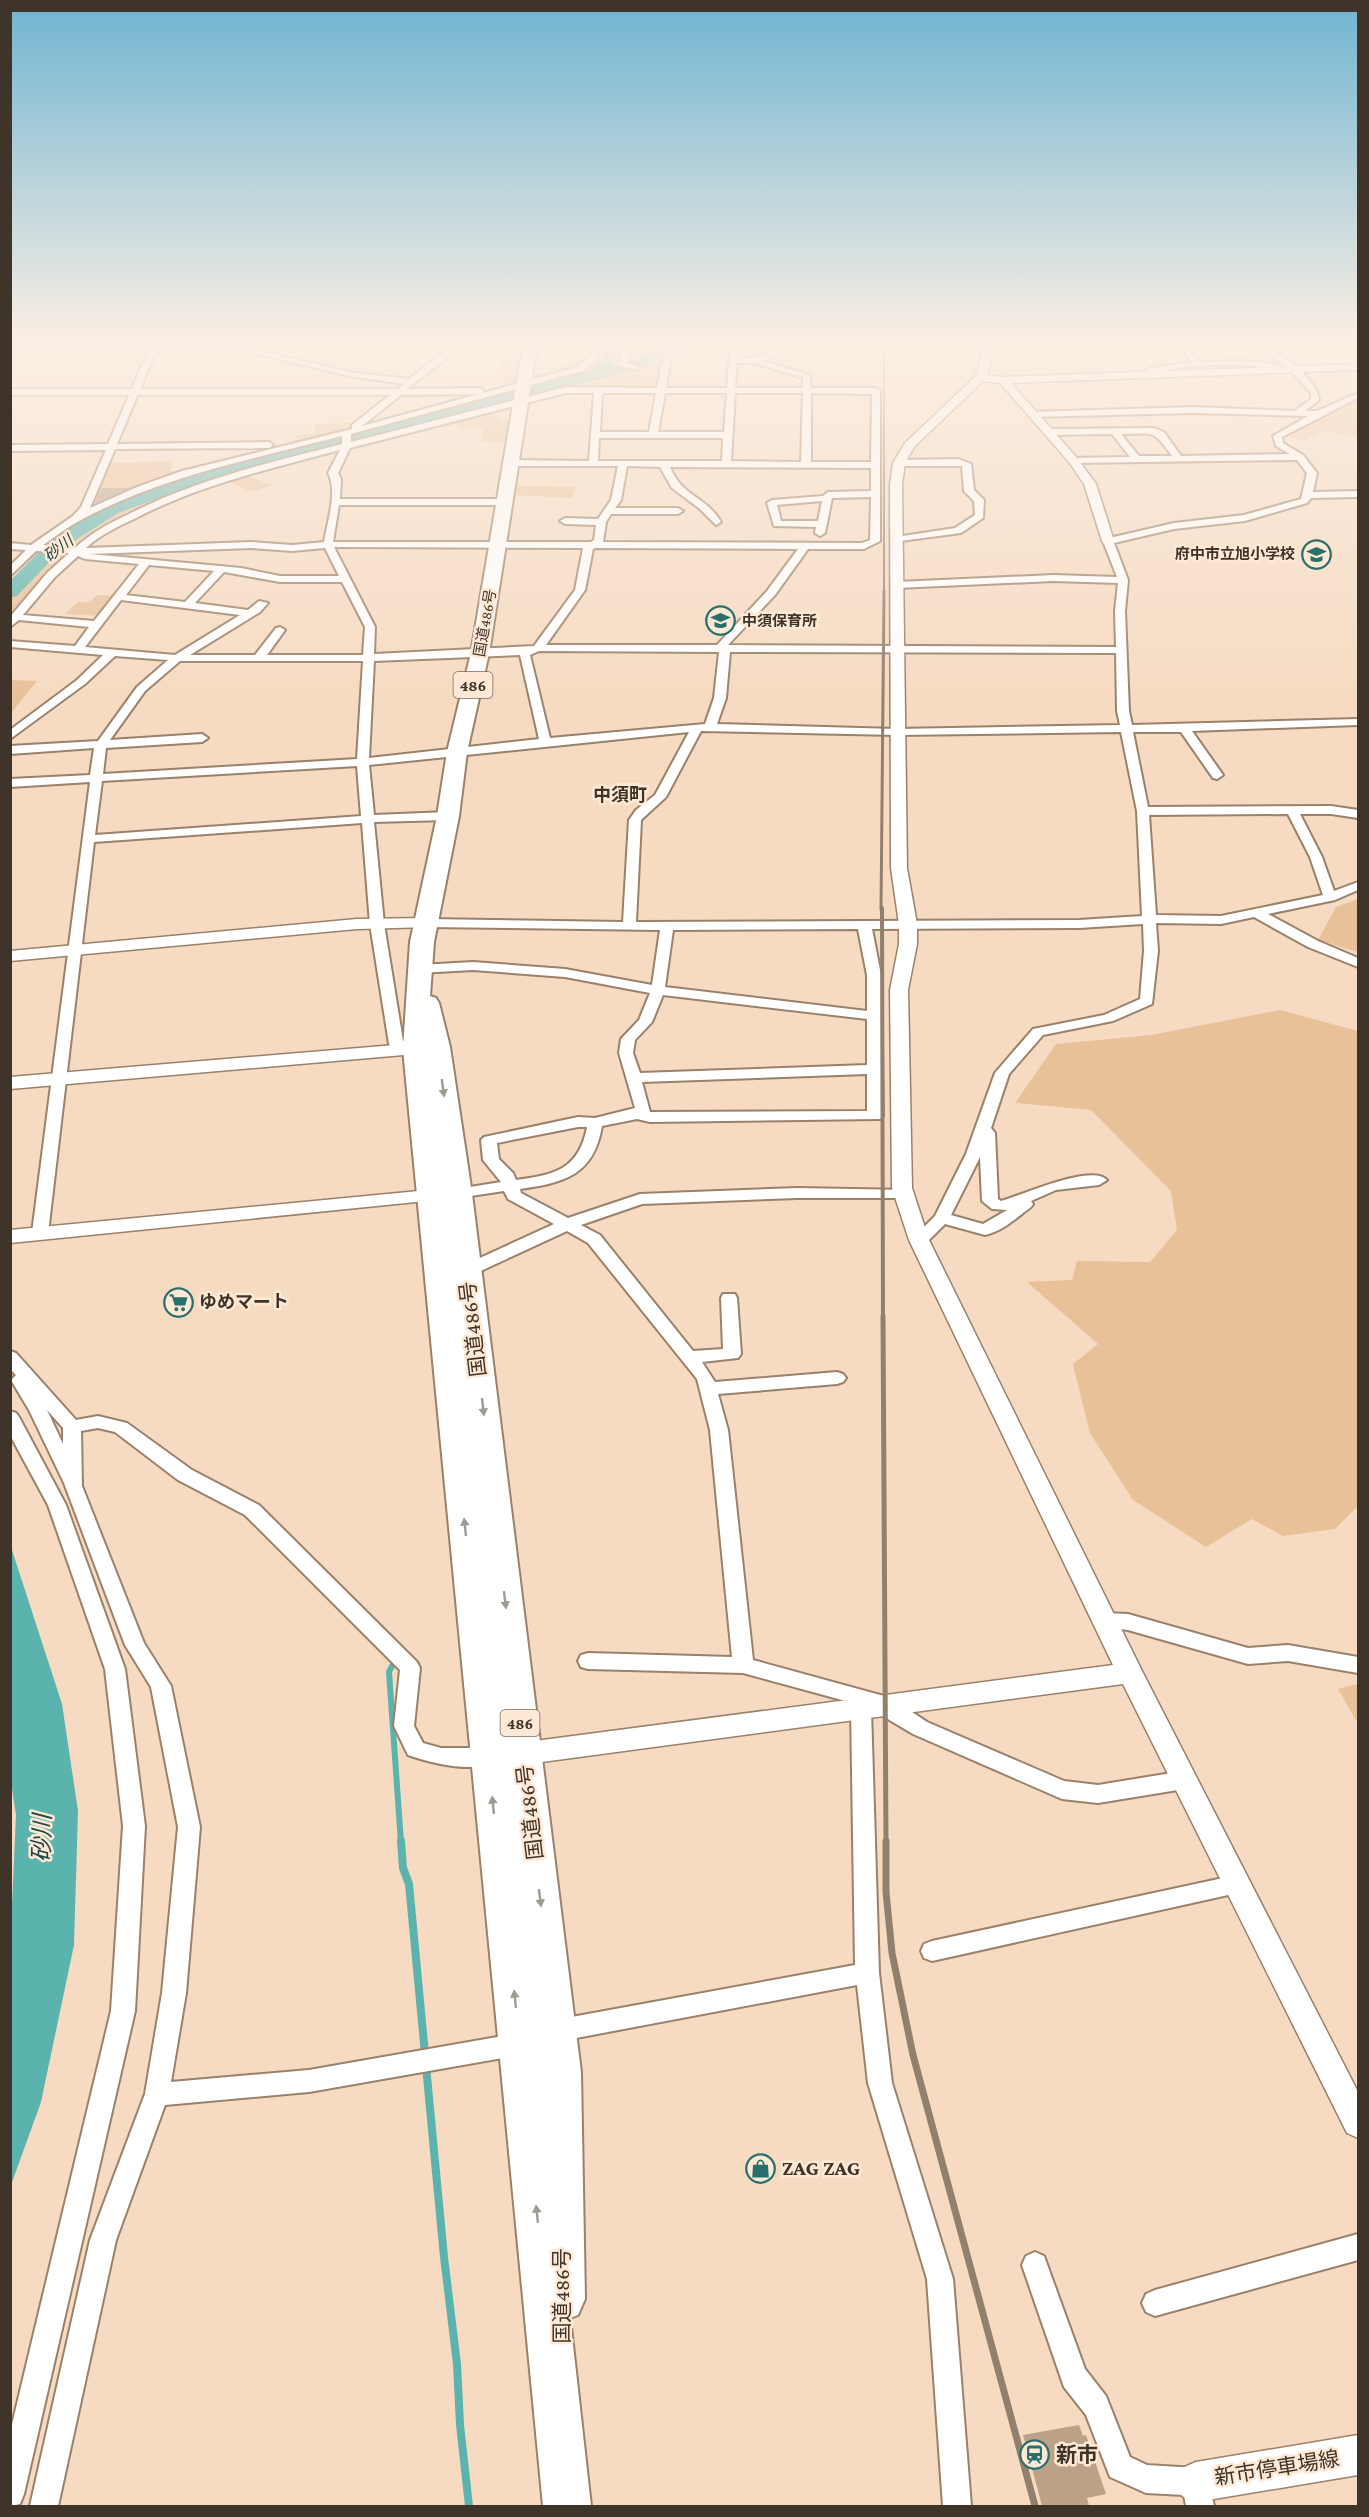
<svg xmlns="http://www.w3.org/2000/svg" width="1369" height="2517" font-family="'Crimson Pro','Noto Sans JP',serif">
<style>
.green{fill:#e9c199}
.water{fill:#5bb3ae}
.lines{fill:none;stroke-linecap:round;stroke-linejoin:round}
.stream-far1{stroke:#5bb3ae;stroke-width:6}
.stream{stroke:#5bb3ae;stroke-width:8}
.river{fill:#5bb3ae;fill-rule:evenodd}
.building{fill:#baa188}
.minor-casing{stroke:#9a816a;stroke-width:4}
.tertiary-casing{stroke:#9a816a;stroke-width:3}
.secondary-casing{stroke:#9a816a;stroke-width:3}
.trunk-casing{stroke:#9a816a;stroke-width:4}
.minor{fill:#fff;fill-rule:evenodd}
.tertiary{fill:#fff;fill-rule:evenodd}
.secondary{fill:#fff;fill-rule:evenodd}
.trunk{fill:#fff;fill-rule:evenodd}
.rail-far4{stroke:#92806f;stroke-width:2}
.rail-far3{stroke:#92806f;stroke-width:3}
.rail-far2{stroke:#92806f;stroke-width:4}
.rail-far1{stroke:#92806f;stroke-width:5}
.rail{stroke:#92806f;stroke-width:7}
.oneway{fill:#9f9a94}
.labels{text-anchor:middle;stroke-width:5;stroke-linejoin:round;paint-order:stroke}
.far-poi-label{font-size:15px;font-weight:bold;fill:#3f342a;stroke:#ffe9d5;text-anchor:end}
.far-street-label{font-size:15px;fill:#3f342a;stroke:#ffe9d5}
.far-water-label{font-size:16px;font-style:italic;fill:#1e4745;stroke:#ffe9d5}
.shield{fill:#ffe9d5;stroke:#796a5d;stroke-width:1.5}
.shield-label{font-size:16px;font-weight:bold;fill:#3f342a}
.far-quarter-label{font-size:18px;font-weight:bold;fill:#3f342a;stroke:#ffe9d5}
.poi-label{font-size:18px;font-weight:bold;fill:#3f342a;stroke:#ffe9d5;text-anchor:start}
.near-street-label{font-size:21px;fill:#3f342a;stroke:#ffe9d5}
.near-poi-label{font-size:21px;font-weight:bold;fill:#3f342a;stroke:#ffe9d5;text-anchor:start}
.near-water-label{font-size:24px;font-style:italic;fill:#1e4745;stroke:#ffe9d5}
</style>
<rect width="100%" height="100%" fill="#f6dbc2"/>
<g class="green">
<polygon points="565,345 601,345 607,349 603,364 589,373 533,386 533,381 565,371 559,366 578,361"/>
<polygon points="522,349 515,385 510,387 491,373 499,368 505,351"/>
<polygon points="663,362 659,389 574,389 648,365"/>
<polygon points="515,388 512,402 351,443 350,433 424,415"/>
<polygon points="1358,401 1358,437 1322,431 1305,440 1282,436"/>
<polygon points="489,411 503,421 510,420 506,442 481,441 483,427 460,430 452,420"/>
<path d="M357 423 344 434 342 447C249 469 154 489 77 549L44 546 87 512 134 489 99 488 109 463 173 461 170 471H181L268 447 293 443 296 435 314 434 316 424Z"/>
<polygon points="243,474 272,485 253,492 223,480"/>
<polygon points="518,486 576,487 572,498 516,495"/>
<polygon points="38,550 72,553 11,620 11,580"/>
<polygon points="97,595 117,596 101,616 65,614 78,602 90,602"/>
<polygon points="11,680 37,681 11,713 10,680"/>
<polygon points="1358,899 1358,952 1318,940 1336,907"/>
<polygon points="1280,1010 1358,1031 1358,1506 1335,1529 1283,1536 1252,1519 1206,1547 1133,1500 1090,1433 1073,1364 1098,1344 1027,1282 1072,1280 1077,1261 1150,1262 1177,1230 1171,1191 1091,1110 1015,1103 1056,1044 1151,1035"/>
<polygon points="1358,1684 1358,1724 1338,1689"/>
</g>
<polygon class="water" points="11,1547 62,1704 78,1811 74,1945 41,2102 11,2185 10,1950 16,1815 10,1776"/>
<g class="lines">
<polyline class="stream-far1" points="392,1666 389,1672 401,1843"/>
<g class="stream">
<polyline points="401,1841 403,1868 409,1884 425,2054"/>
<polyline points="426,2066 444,2257 457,2364 460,2425 469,2506"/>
</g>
<polygon class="river" points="602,345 616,345 618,354 613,366 639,358 660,345 676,345 658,360 631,371 243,471 170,494 118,513 77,539 58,553 17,596 10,598 10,581 46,545 65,531 106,505 158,486 231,463 591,371 603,358"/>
</g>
<g class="building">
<polygon points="101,488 130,488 94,504"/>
<polygon points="1079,2425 1083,2436 1086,2435 1106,2494 1087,2498 1089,2506 1042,2506 1023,2435"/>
</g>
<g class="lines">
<defs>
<g id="minor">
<path d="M151 345 245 347 350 372 409 379 437 357 448 345H456L443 361 407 389 480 388 484 391 480 394 401 395 362 426 577 367 590 356 591 350 587 345H595L599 349 596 361 583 371 351 434V442L566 387 657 388 662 362 682 345H691L670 363 666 388H727L730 345H738L737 359C761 359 780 345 804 345L762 361 810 375 811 388H876L880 391V541L864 549H808L775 595 728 645 1116 647 1115 611 1118 583 1053 581 897 588 892 585 897 582 1053 575 1117 577 1103 541 1105 539 1174 523 1244 515 1301 499 1307 473 1297 460 1073 463 1070 462V458L1130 457 1112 434 1049 435 1045 432 1049 429 1154 428 1164 432 1181 456 1290 454 1276 446 1273 436 1308 416 1193 413 1033 417 1030 416V412L1193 407 1295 411 1311 399V393L1291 371 1258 345C1275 345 1319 382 1319 400L1305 411H1317L1358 393V398L1282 437 1283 443 1303 455 1317 473 1313 492 1358 491V497L1311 498 1307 503 1245 521 1174 529 1114 543 1128 580 1125 611 1129 711 1132 725 1358 719V725L1192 731 1223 775 1217 779 1213 778 1181 732H1133L1148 807 1331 806 1358 810V818L1331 814H1300L1322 857 1334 891 1358 882V890L1335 900 1268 914 1318 941 1358 958V967L1308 947 1254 917 1221 924 1156 923 1158 951 1152 1004 1113 1021 1043 1035 1009 1074 991 1128 995 1133 998 1199 1001 1201C1020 1196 1092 1163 1107 1180L1099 1185 1056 1190 1031 1201 1033 1204 1031 1207C1016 1218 1003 1231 985 1235L945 1224 925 1244 919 1245 911 1240 935 1216 966 1154 995 1073 1033 1029 1104 1015 1140 999 1144 951 1143 924 1079 928 872 929 881 975 883 1116 880 1119 650 1122 637 1119 602 1126C594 1175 564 1183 520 1189L521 1193 568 1218 640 1194 797 1188 910 1190 912 1193 904 1198H797L642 1204 581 1225 600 1235 693 1351 723 1349 721 1298 723 1294H735L737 1298 741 1354 738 1358 702 1362 715 1382 837 1372 843 1374 846 1378 843 1382 837 1384 718 1394 728 1430 753 1660 891 1698 927 1722 1064 1781 1098 1785 1184 1771 1192 1774 1195 1780 1192 1786 1184 1789 1098 1803 1062 1799 913 1734 871 1709 879 1973 892 2083 953 2279 971 2506H943L927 2279 868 2083 857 1985 555 2042 547 2039 543 2031 547 2023 555 2020 855 1965 851 1707 853 1703 743 1673 588 1669 581 1667 578 1661 581 1655 588 1653 732 1657 710 1430 697 1379 588 1243 567 1231 472 1275H460L458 1271 460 1267 554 1224 508 1199 504 1191 451 1199 445 1197 443 1194 445 1191 501 1182 483 1160 481 1140 484 1137 578 1117 595 1118 635 1108 619 1053 621 1039 639 1020 650 993 565 977 473 970 419 973 412 969 419 965 473 962 565 969 652 985 660 930 426 927 419 923 426 919 623 922 629 820 636 810 655 795 689 732 369 765 374 815 448 812 454 816 448 820 374 822 384 924 403 1041 421 1046 423 1049 416 1053 391 1047 389 1044 370 924 362 823 94 842 48 1233 40 1238 32 1233 90 782 10 787V779L90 775 94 748 10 754V746L98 741 137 687 168 660 115 656 85 684 10 739V730L77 680 103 655 10 647V641L75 646 89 627 19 620 10 627V617L47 573 69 553 36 551 10 576V566L26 550 10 549V543L31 545 73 516 81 507 106 450 10 451V445L108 444 148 351H10V347ZM156 351H245L350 376 404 384 352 425V429L182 471 137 487 90 508 115 449 269 448 273 445 269 442 117 444ZM737 363H754L803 378V388H735ZM566 393H594L589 461 511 460 506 463 511 466H618L611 500 598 519 565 518 560 521 565 524 596 525 594 540 591 542H333L339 505H505L510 502 505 499H340L341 479 338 473 350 448ZM602 393H656L649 432H600ZM665 393H727L724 432H658ZM735 393H803L801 462 731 461ZM811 393 872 394 871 462H811ZM1121 434C1154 434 1152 428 1172 456H1139ZM342 436V444C269 463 197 479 129 514 109 523 91 533 75 548L43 545C55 537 67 527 81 520 162 476 253 459 342 436ZM599 438H723L722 461H598ZM340 450 328 473C338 491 327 523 324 542L292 545 251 542 86 548C100 535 117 527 134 519 199 485 269 469 340 450ZM627 466 660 467 672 488 700 509 716 525 721 522C707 497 682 497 670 467L871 468V491L828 492 823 496 772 500 767 503 774 526 816 527 815 533 820 536 825 533 832 498 871 497 870 540 862 543 603 542 606 522 611 514H678L683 511 678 508H615L621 500ZM822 501 818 521H781L777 505ZM334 547H339L583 548 575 590 534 646 374 654 375 627ZM251 548 292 551 325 548 339 576H280L241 568 90 554ZM595 548 798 549 767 591 717 645H546L585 590 593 549ZM78 556 85 559 139 564 94 621 23 615 55 577ZM149 565 214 571 185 602 126 595ZM224 572 280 582H342L365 627 363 655H267L285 630 280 627 276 628 255 655H190L260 612 268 603 259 601 248 610 195 603ZM121 600 240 615 175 655 85 647ZM539 651 719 652 714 698 705 724 550 738 530 655ZM730 652 1116 653 1117 711 1120 725 897 729 717 724 726 698ZM520 655 539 739 369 758 374 661ZM180 661H363L357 759 103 774 106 748 202 742 208 738 202 734 110 740 145 691ZM701 731 897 735 1121 732 1137 811 1142 916 1079 920 636 922 641 820 666 797ZM357 766 361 816 95 835 102 781ZM1288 814 1310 857 1323 895 1221 916 1156 915 1149 815ZM858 929 867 975V1011L665 987 673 930ZM663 995 867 1019V1065L640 1073 633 1053 635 1040 652 1022ZM867 1074V1111L650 1112 642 1082ZM578 1127H587C579 1169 555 1175 516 1180L513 1173 499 1159 497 1143ZM980 1157 982 1201 992 1209 1007 1210 983 1224 951 1215Z"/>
<polygon points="619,345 627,345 630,352 627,363 638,366 638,370 619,366 622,352"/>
<polygon points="1101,345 1109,345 1112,349 1105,351"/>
<path d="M1184 346 1201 362C1224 361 1268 357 1287 370L1283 372C1238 360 1185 364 1141 377L1137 375 1151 368 1192 362 1180 348Z"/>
<polygon points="958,459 971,464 974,490 984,500 983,518 961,533 893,542 893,538 896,537 955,528 975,515 974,501 964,491 962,466 899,466 894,463 899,460"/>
<path d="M10 1351 16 1353 76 1420 98 1416 127 1423 192 1470 259 1505 417 1662 420 1668 414 1726 423 1743 441 1748H488L495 1751 499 1757 495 1763C468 1772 434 1764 408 1755L394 1726 400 1670 245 1515 178 1480 115 1432 98 1428 81 1431 82 1486 144 1643 171 1686 200 1827 186 1993 171 2082 309 2070 520 2033 528 2036 532 2044 528 2052 520 2055 309 2092 165 2105 116 2240 58 2506H30L90 2240 145 2094 162 1993 178 1827 151 1687 125 1645 64 1483 29 1410 11 1380 16 1375 10 1369ZM47 1410 63 1428V1444Z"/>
<polygon points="10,1411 16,1413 19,1417 66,1505 125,1669 145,1826 135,2011 24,2494 20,2504 10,2506 10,2433 111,2011 123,1826 105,1669 48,1505 10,1435"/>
<polygon points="1105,1613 1128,1614 1248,1648 1288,1645 1358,1657 1358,1673 1288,1661 1248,1664 1128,1630 1098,1626 1095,1621 1098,1616"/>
<polygon points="1237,1875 1245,1877 1248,1884 1245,1891 1237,1893 932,1961 924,1958 921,1951 924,1944 932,1941"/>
<polygon points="1358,2234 1358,2260 1155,2316 1146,2312 1142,2303 1146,2294 1155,2290"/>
<polygon points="1035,2252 1044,2256 1085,2369 1106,2396 1130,2457 1147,2465 1196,2468 1206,2472 1214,2506 1186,2506 1184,2495 1146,2493 1110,2477 1086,2415 1064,2387 1022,2265 1026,2256"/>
</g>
<g id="tertiary">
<polygon points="977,345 987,345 992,355 987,375 1003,377 1358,364 1358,370 1011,383 1077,458 1096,484 1114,541 1112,544 1104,544 1102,541 1084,484 1069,462 1000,383 983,381 914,447 905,463 902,484 907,868 917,924 917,944 908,990 912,1188 929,1240 1143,1673 1358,2092 1358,2138 1347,2133 1123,1684 512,1766 503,1763 499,1755 503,1747 512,1744 1113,1665 909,1240 892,1188 890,990 899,944 899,924 891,868 890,484 893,463 905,443 976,376 982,355"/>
<polygon points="10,389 398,389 403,392 398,395 10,395"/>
<polygon points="426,918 432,919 435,923 432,927 357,929 10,961 10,951 357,919"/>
<polygon points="431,1042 438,1044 440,1048 438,1052 10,1089 10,1077"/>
<polygon points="429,1190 436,1192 439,1196 436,1200 10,1243 10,1230"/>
</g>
<polygon id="secondary" points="1358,2435 1358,2475 1196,2502 1182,2496 1176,2482 1182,2468 1196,2462"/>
<polygon id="trunk" points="523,345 537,345 489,653 467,752 459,816 434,942 430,996 436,998 439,1003 450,1047 472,1194 581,2072 585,2299 578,2315 570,2318 591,2506 543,2506 403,1049 410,942 437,816 447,752 471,653"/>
</defs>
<use href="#minor" class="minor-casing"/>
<use href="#tertiary" class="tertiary-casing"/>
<use href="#secondary" class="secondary-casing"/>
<use href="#trunk" class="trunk-casing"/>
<use href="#minor" class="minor"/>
<use href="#tertiary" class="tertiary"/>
<use href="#secondary" class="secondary"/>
<use href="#trunk" class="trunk"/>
<polyline class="rail-far4" points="884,592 884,345"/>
<polyline class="rail-far3" points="881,910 884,591"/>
<polyline class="rail-far2" points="882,908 883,1318"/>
<polyline class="rail-far1" points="883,1316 886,1843"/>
<polyline class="rail" points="886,1841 886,1892 892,1953 913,2055 1035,2506"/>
</g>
<defs><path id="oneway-solid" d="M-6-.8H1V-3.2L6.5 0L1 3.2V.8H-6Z" transform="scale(1.5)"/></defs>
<g class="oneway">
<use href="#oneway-solid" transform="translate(443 1088) rotate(82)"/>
<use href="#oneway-solid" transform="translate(483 1407) rotate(83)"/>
<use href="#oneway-solid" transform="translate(465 1527) rotate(-96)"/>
<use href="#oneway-solid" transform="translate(505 1600) rotate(83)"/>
<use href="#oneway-solid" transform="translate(493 1805) rotate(-96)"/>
<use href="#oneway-solid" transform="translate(540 1898) rotate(83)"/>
<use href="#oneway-solid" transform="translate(515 1999) rotate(-96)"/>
<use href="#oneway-solid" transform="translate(537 2214) rotate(-96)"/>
</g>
<linearGradient id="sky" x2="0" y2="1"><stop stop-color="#6fb4d1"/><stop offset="0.49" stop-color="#fbefe4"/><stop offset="1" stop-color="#fbefe4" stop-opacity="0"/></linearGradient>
<rect width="1369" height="697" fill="url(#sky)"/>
<defs>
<symbol id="school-ring" viewBox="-11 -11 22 22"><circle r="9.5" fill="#ffe9d5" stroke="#27706c" stroke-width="1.5"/><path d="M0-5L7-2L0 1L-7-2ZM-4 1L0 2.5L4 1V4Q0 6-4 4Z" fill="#27706c"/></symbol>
<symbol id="supermarket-ring" viewBox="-11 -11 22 22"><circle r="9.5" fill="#ffe9d5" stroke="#27706c" stroke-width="1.5"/><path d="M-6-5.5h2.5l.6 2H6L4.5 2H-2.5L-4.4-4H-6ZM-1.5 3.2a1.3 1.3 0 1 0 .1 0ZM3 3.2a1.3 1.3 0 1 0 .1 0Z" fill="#27706c"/></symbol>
<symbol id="shop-ring" viewBox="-11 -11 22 22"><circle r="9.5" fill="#ffe9d5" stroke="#27706c" stroke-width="1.5"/><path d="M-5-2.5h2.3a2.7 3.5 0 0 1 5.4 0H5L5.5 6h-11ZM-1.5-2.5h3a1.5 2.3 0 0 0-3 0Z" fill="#27706c"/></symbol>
<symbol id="station-ring" viewBox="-11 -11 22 22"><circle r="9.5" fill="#ffe9d5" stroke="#27706c" stroke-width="1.5"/><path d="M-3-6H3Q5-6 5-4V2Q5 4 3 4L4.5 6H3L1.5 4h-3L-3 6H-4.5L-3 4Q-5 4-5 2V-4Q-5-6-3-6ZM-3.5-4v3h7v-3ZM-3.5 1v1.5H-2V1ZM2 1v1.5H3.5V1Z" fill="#27706c"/></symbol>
</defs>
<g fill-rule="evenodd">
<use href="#school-ring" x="1300" y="538" width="33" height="33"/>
<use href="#school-ring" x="704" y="604" width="33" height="33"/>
<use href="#supermarket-ring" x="162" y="1286" width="33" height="33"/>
<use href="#shop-ring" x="744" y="2152" width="33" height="33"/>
<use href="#station-ring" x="1018" y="2438" width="33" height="33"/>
</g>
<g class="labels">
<g class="far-poi-label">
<text x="1295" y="559">府中市立旭小学校</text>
<text x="742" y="626" text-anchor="start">中須保育所</text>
</g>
<g class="far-street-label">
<text transform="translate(485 623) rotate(-80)" y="5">国道486号</text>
</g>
<g class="far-water-label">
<text transform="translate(58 548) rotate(-38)" y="6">砂川</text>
</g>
<g class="shield">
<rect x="453.5" y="672" width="39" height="26" rx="4.5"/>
<rect x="500.5" y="1710" width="39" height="26" rx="4.5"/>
</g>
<g class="shield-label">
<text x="473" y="691">486</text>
<text x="520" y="1729">486</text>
</g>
<g class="far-quarter-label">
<text x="620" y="801">中須町</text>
</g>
<g class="poi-label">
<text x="199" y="1308">ゆめマート</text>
</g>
<g class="near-street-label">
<text transform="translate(473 1329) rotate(-97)" y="7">国道486号</text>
<text transform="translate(530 1812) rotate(-97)" y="7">国道486号</text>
<text transform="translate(562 2296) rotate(-90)" y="7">国道486号</text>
<text transform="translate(1277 2468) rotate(-9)" y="7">新市停車場線</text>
</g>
<g class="near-poi-label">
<text x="782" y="2175">ZAG ZAG</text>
<text x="1056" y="2462">新市</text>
</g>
<g class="near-water-label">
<text transform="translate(42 1838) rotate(-89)" y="8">砂川</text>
</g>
</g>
<rect width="1369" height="2517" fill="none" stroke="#3f342a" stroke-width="24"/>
</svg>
